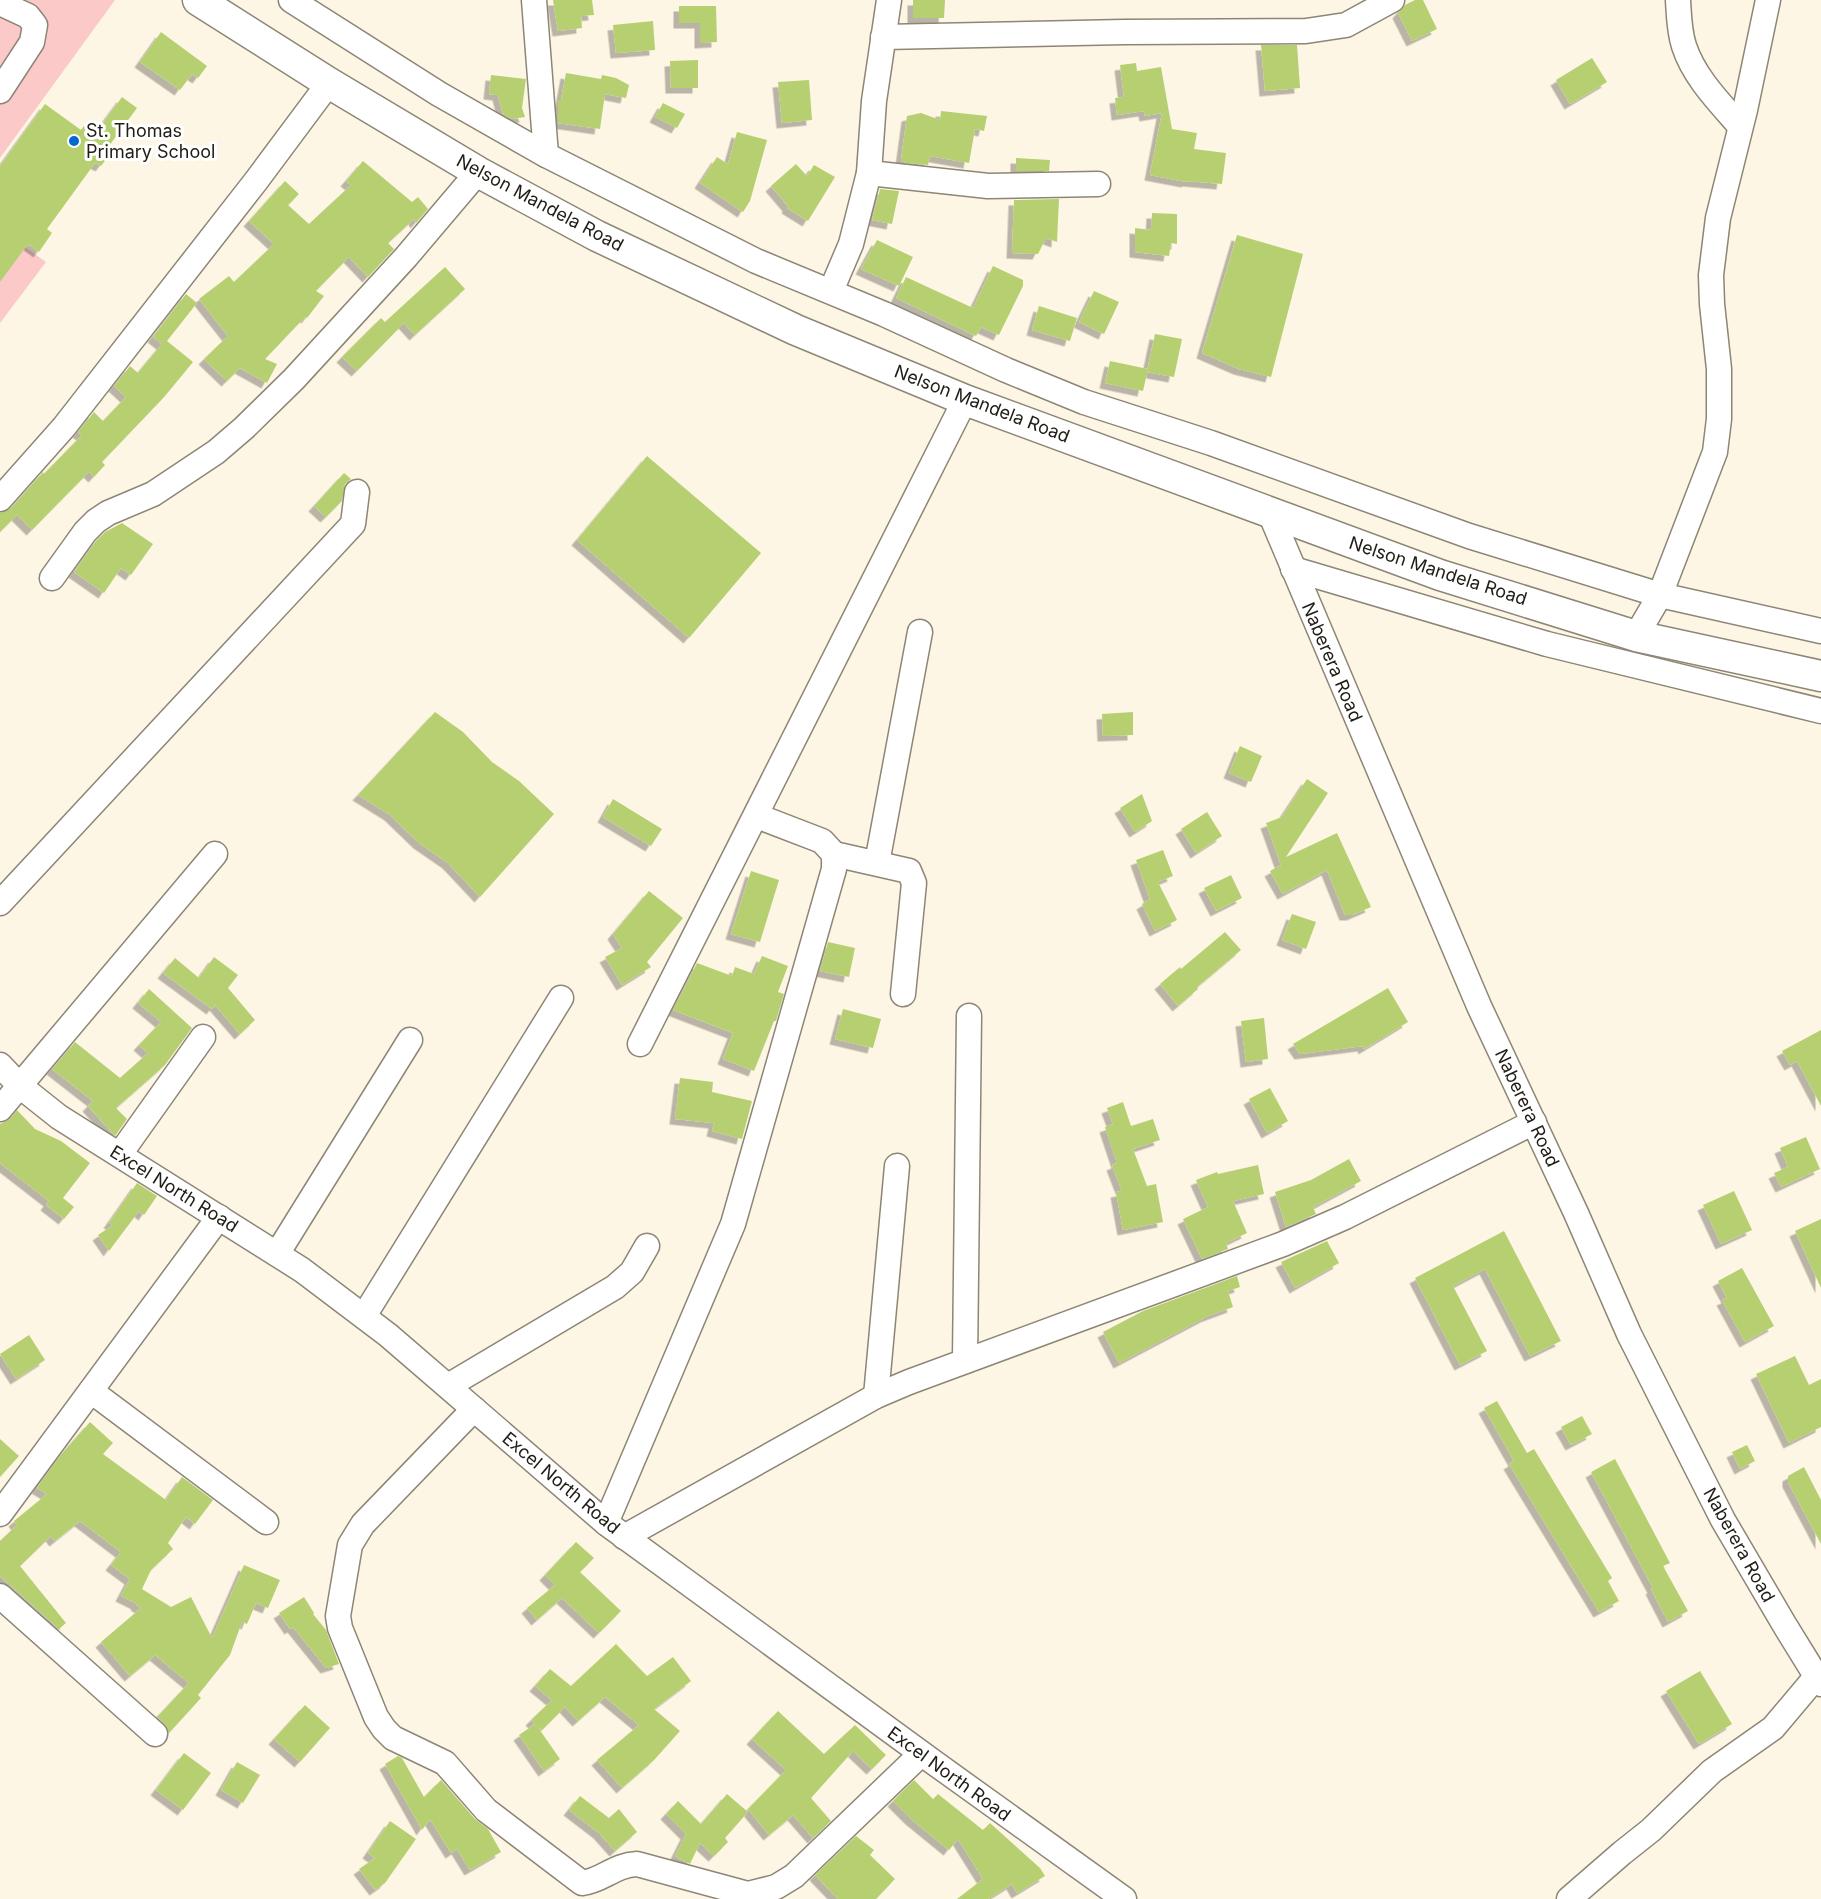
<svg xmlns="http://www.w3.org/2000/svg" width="1821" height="1899" font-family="Inter,sans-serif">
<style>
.green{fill:#fbcac8}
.building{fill:#b6d071;filter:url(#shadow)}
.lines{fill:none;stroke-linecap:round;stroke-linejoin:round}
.minor-casing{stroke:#8d8676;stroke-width:27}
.major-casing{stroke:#8d8676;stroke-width:33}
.minor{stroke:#fff;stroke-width:24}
.major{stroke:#fff;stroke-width:30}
.poi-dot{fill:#0368d0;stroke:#fff;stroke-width:2}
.labels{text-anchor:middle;stroke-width:6;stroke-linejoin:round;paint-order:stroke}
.poi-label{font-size:18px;fill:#201d16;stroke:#fff;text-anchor:start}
.street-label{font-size:18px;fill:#201d16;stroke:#fff}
</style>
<defs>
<filter id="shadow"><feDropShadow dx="-5.5" dy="5.5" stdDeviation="0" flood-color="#0004"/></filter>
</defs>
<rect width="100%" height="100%" fill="#fef6e4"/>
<g class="green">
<polygon points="0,0 115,0 0,158"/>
<polygon points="0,229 46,262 0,323"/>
</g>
<g class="building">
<polygon points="553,0 592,0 594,15 581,16 582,28 558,31"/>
<polygon points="913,0 945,0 944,18 913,18"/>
<polygon points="1415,0 1423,0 1437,29 1412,41 1398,13 1405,5"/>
<polygon points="679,6 716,6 717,42 700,43 700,23 679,23"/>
<polygon points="653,21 655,50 616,53 613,25"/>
<polygon points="161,32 207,66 198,78 192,74 180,90 140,62"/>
<polygon points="1261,45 1297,45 1300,88 1265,91"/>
<polygon points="1592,58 1607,82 1570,104 1556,80"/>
<polygon points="698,60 698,88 671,88 670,61"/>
<polygon points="1136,63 1137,71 1161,67 1172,129 1197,133 1194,149 1226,153 1222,184 1188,181 1187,182 1150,175 1162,113 1145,116 1144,111 1117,115 1115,98 1124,97 1120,65"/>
<polygon points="566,73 601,79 602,75 616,78 629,85 626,98 605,94 600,129 558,123 558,100 561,100"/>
<polygon points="491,75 526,79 522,108 525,117 512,119 503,114 498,95 489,94"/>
<polygon points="809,80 812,120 782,123 778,82"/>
<polygon points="122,97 137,108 109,146 114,149 101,166 95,163 47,229 52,233 39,252 28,244 0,282 0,166 45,104 81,130 84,126 95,134"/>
<polygon points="663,103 685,114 677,128 655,117"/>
<polygon points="941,111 987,116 984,131 975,129 969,163 930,156 928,165 906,163 901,160 907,116 921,113 940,120"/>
<polygon points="737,132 767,140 750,201 743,212 700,183 717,157 728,164"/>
<polygon points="1016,158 1050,160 1049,171 1016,171"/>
<polygon points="363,161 412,202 418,197 428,209 416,223 414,219 388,243 394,249 368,277 349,257 316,291 324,296 307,318 305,317 265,359 277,364 267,383 240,368 227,381 204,359 228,336 199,299 229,276 234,282 274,244 249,221 285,181 299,194 288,205 309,224 351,185 346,181"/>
<polygon points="796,164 807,176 814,165 835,177 808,221 787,208 788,206 771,186"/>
<polygon points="880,189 899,191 892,224 872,220"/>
<polygon points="1059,199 1057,242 1046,238 1038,254 1012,253 1014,200"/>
<polygon points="1152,213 1177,214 1177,244 1171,243 1169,256 1135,252 1135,228 1151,230"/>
<polygon points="1237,235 1303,254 1271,377 1239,369 1202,353"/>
<polygon points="877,240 913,257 899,286 861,269"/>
<polygon points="993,266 1023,280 1023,286 999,335 981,327 976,336 896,298 906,277 973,308"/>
<polygon points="445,267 465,289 415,335 404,323 357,371 342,357 381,318 385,322"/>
<polygon points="1094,291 1119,302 1104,334 1079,322"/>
<polygon points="186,294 197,303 167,341 193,362 165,396 102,462 105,465 94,477 89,472 32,530 17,515 0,532 0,513 11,508 43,472 44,474 82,435 78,432 94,412 103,421 126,397 114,386 130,366 138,373 162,344 153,337"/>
<polygon points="1039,306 1077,318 1070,341 1032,330"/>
<polygon points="1155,334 1182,339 1174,377 1147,372"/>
<polygon points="1110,361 1148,369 1143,391 1105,383"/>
<polygon points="647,456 761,553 689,638 577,540"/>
<polygon points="344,473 351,479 345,484 342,501 326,517 314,506"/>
<polygon points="122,523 153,544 131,575 121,568 104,593 74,572 96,541 105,532"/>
<polygon points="435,712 463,732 492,762 519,781 554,814 480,897 448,863 419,843 390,815 358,795"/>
<polygon points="1133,712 1133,735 1103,736 1102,714"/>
<polygon points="1240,746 1262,756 1251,782 1229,773"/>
<polygon points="1307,779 1328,793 1286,857 1337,833 1371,907 1352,915 1345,915 1327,870 1283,894 1270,871 1281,865 1266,823 1282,817"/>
<polygon points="1142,794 1152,821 1135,832 1120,808"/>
<polygon points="613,799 662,829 651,846 603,817"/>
<polygon points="1207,812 1222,836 1196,853 1181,829"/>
<polygon points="1163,850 1173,876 1158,882 1177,920 1155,931 1142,904 1150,899 1136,860"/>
<polygon points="751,871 779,880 760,942 731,934"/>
<polygon points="1231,875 1242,898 1216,911 1204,888"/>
<polygon points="649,891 683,918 647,962 651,967 622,985 605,957 622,948 613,934"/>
<polygon points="1292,914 1316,922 1306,949 1282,940"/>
<polygon points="1225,932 1241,950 1197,987 1198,989 1178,1006 1160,984 1180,967 1181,969"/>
<polygon points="828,942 855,948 849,977 820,971"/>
<polygon points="762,956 788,966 778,992 784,994 776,1021 774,1021 754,1071 723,1059 733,1033 673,1010 697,963 732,976 735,967 754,974"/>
<polygon points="214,957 238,975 228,988 255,1020 240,1034 215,1005 212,1009 163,973 175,958 199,978"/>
<polygon points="1388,988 1408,1022 1364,1049 1363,1046 1300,1054 1293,1044"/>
<polygon points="149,989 192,1028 165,1065 116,1108 127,1119 115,1136 88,1106 93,1101 52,1069 75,1042 120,1078 148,1053 139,1045 161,1022 138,1003"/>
<polygon points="843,1009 881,1019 873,1048 835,1039"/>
<polygon points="1264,1018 1268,1059 1246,1062 1241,1021"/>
<polygon points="1821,1030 1821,1106 1797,1061 1790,1065 1782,1051"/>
<polygon points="680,1078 713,1082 712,1092 752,1101 742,1139 712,1131 714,1123 675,1119"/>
<polygon points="1270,1088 1288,1121 1267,1133 1249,1099"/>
<polygon points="1123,1102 1131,1126 1153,1119 1160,1140 1133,1149 1147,1186 1156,1184 1163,1222 1123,1230 1116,1192 1122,1191 1112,1165 1117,1163 1105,1127 1113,1124 1107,1108"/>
<polygon points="17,1110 35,1129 61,1141 90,1163 63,1198 74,1207 64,1219 46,1205 49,1201 0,1163 0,1124 10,1119"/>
<polygon points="1806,1137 1820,1169 1781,1187 1774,1173 1788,1167 1780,1148"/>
<polygon points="1349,1159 1361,1181 1313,1207 1316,1214 1286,1227 1275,1192 1311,1180"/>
<polygon points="1258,1165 1264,1194 1233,1201 1247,1233 1226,1243 1228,1249 1202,1259 1183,1219 1208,1207 1196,1180 1217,1172 1218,1174"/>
<polygon points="137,1183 157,1196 144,1215 139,1211 109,1251 98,1235 113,1225 109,1223"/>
<polygon points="1734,1191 1752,1230 1721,1244 1703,1205"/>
<polygon points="1821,1219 1821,1288 1795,1231"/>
<polygon points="1504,1231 1561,1341 1530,1356 1485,1269 1453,1286 1487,1351 1460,1365 1415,1278"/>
<polygon points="1327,1241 1339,1263 1295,1288 1281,1262"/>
<polygon points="1742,1268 1774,1326 1745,1342 1722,1300 1727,1298 1718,1281"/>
<polygon points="1237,1276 1240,1287 1228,1291 1233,1307 1206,1317 1119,1363 1103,1332 1143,1311"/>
<polygon points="29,1335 45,1360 16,1379 0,1354"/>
<polygon points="1795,1356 1809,1385 1821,1379 1821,1427 1789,1443 1756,1374"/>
<polygon points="1497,1401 1527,1453 1534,1449 1612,1578 1608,1581 1619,1601 1599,1612 1509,1464 1514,1461 1484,1408"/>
<polygon points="1582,1416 1592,1434 1571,1445 1561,1427"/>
<polygon points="90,1422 113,1443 103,1454 166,1500 182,1477 213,1500 195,1524 186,1517 168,1543 173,1549 151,1570 142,1589 171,1607 191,1597 212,1638 244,1565 280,1580 268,1608 256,1603 247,1624 242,1622 230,1655 198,1695 201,1698 169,1733 165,1724 157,1717 189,1683 155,1655 130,1676 101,1642 141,1608 136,1605 137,1604 121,1596 130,1579 111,1565 121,1552 80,1521 55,1541 51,1536 20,1566 66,1623 59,1629 0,1576 0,1541 17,1525 14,1521 47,1494 37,1488 60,1456"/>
<polygon points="0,1439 19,1456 0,1477"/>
<polygon points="1747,1445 1755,1461 1740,1469 1732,1452"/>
<polygon points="1615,1459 1670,1563 1663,1566 1688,1611 1668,1622 1651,1589 1653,1588 1591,1472"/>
<polygon points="1804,1467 1821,1500 1821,1544 1788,1482 1788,1476"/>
<polygon points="576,1542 594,1558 580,1572 621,1611 599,1633 562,1598 537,1620 527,1608 555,1585 545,1575"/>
<polygon points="304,1597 314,1613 313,1614 326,1630 339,1664 326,1668 293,1627 290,1629 279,1613"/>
<polygon points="616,1644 647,1676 673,1657 691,1681 654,1709 680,1731 654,1760 622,1788 597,1760 639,1725 605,1697 578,1721 565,1707 542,1730 537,1726 560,1759 544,1771 519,1735 535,1724 531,1720 552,1700 535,1686 550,1669 571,1686"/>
<polygon points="1700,1671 1732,1724 1699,1744 1666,1691"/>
<polygon points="305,1705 330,1728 300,1762 274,1739"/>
<polygon points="778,1711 824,1754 855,1725 886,1755 872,1769 853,1751 811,1798 831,1821 813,1838 793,1815 769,1835 748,1809 786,1770 752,1739"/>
<polygon points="184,1753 211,1773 183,1810 156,1790"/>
<polygon points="398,1756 402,1758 424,1797 441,1780 475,1819 488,1829 501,1852 470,1870 457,1849 451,1853 430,1819 422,1830 385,1764"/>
<polygon points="237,1762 260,1775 243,1803 221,1790"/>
<polygon points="914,1780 933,1799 938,1794 983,1830 990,1823 1040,1868 1045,1876 1017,1893 1012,1884 988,1899 957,1899 983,1879 958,1839 949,1850 911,1819 893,1801"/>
<polygon points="727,1794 748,1812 725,1838 728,1842 714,1856 700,1843 690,1864 675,1856 686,1834 666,1814 678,1801 701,1824"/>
<polygon points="580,1796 609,1818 619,1809 637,1832 615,1851 599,1833 569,1810"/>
<polygon points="390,1821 416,1839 385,1883 375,1890 359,1869 375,1858 368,1853"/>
<polygon points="856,1836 874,1850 870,1855 895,1879 876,1899 838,1899 815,1875"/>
</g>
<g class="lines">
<defs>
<g id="minor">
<polyline points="291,0 439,94 546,155 756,261 884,314 1006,370 1084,402 1211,443 1469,536 1660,595 1821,631"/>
<polyline points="534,0 546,155"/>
<path d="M1678 0C1679 16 1679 31 1684 46 1694 77 1719 102 1740 126"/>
<polyline points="0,3 28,16 35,25 32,42 0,91"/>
<polyline points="883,37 1124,32 1306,31 1346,25 1392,0"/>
<polyline points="869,173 988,186 1098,184"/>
<polyline points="831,291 851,244 869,173 874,101 889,0"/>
<polyline points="0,499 64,427 256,181 329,83"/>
<polyline points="1270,513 1479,1006 1576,1213 1629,1334 1723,1520 1784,1624 1821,1684"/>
<polyline points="1293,569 1547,644 1821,711"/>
<polyline points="52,578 85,532 96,521 108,513 153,494 216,452 244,428 294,379 406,257 478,172"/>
<polyline points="1636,636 1660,595 1715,452 1719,419 1719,369 1712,304 1711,275 1718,218 1745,110 1768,0"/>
<polyline points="834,854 909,871 914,883 903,994"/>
<polyline points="877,863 920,632"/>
<polyline points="0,903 353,524 357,492"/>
<polyline points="640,1044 965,400"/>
<polyline points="0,1065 20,1086 59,1117 302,1270 388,1335 606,1523 936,1764 1124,1899"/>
<polyline points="0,1109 215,854"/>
<polyline points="120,1154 203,1037"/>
<polyline points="277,1254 410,1040"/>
<polyline points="364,1316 561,998"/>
<polyline points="965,1361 969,1016"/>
<polyline points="448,1386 615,1287 632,1272 647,1246"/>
<polyline points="91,1391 266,1522"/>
<polyline points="876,1396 897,1166"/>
<path d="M474 1409 363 1524 350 1545 338 1616 340 1628 376 1717 384 1729 393 1738 445 1763 486 1810 582 1883C602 1881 614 1865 637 1864L748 1894 776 1887 794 1876 921 1754"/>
<polyline points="0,1514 219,1217"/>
<polyline points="606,1523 733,1224 834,869 834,854 822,841 757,816"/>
<polyline points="624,1537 876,1396 909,1382 1283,1244 1345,1217 1534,1122"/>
<polyline points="0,1596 155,1734"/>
<polyline points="1569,1899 1622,1853 1651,1830 1712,1771 1773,1728 1816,1677"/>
</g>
<polyline id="major" points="198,0 329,83 478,172 597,236 796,330 965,400 1440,575 1636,636 1821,676"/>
</defs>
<use href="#minor" class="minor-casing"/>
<use href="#major" class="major-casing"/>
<use href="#minor" class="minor"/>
<use href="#major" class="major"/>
</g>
<circle class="poi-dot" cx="74" cy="141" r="6"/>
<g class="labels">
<g class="poi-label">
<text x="86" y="137">St. Thomas<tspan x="86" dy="21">Primary School</tspan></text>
</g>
<g class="street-label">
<text transform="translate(540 203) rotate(28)" y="6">Nelson Mandela Road</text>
<text transform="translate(982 404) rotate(21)" y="6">Nelson Mandela Road</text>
<text transform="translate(1438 571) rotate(18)" y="6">Nelson Mandela Road</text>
<text transform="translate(1332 662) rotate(67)" y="6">Naberera Road</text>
<text transform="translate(1527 1108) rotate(65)" y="6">Naberera Road</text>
<text transform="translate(174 1189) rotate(32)" y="6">Excel North Road</text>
<text transform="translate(561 1483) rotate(40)" y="6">Excel North Road</text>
<text transform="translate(1739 1545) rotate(61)" y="6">Naberera Road</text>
<text transform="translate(949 1774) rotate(36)" y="6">Excel North Road</text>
</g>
</g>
</svg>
